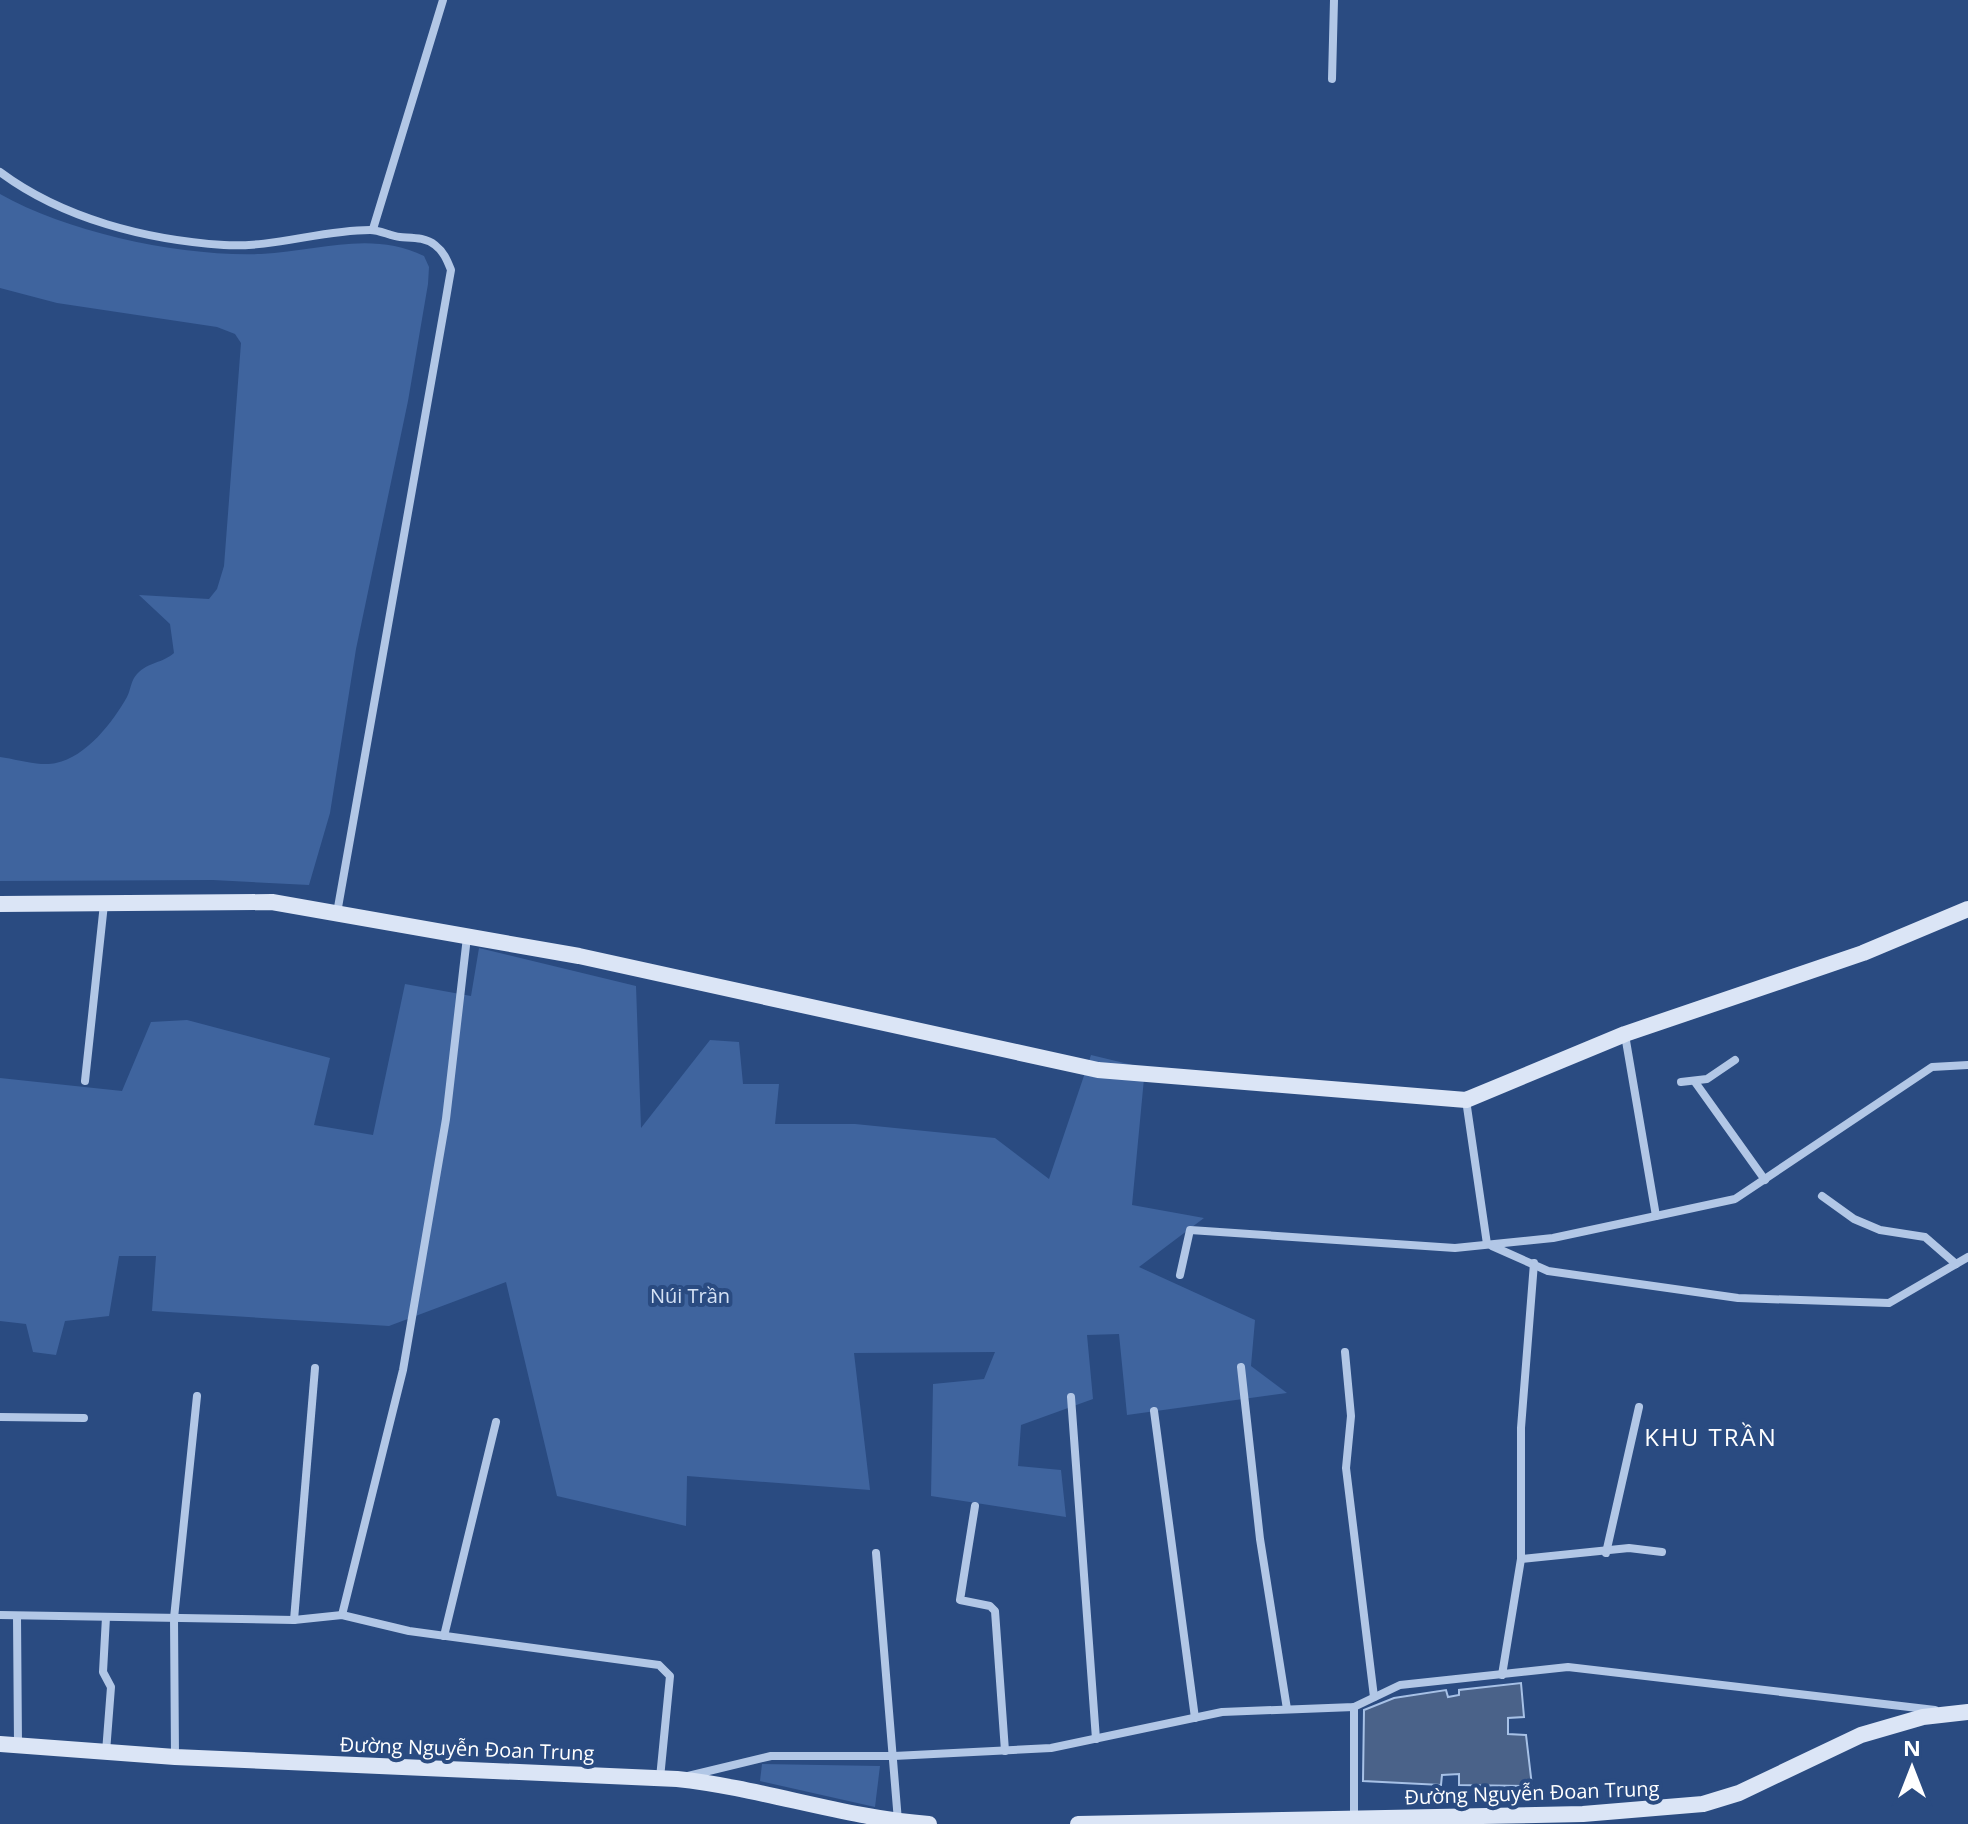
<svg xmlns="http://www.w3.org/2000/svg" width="1968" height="1824" font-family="'Open Sans',sans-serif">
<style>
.green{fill:#3f649e}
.water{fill:#4a6289;stroke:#a7c1e6;stroke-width:2}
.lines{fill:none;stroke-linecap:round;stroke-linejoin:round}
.street{stroke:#b2c7e6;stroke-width:8}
.secondary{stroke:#dbe5f6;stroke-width:16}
.labels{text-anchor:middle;stroke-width:8;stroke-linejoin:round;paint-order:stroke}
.park-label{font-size:20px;fill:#d5e2f5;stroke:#2a4b81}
.street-label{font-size:20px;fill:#fff;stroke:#2a4b81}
.quarter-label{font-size:24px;letter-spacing:2px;fill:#fff;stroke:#2a4b81}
</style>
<rect width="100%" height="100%" fill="#2a4b81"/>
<g class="green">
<path d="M0 194C69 233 182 257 261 254 318 251 371 230 424 256L429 267 428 284 408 401 356 649 330 813 309 885 213 880 0 881V757C16 759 40 767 56 763 86 757 113 722 127 697 131 689 131 680 137 674 148 662 163 663 174 653L170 624 139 595 209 599 217 589 224 566 241 343 235 334 217 327 57 303 0 288Z"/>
<polygon points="479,948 636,986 641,1128 710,1040 739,1042 743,1084 779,1084 775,1124 855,1124 995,1138 1049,1179 1091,1055 1145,1068 1132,1205 1204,1218 1139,1267 1255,1320 1251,1366 1287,1393 1127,1415 1119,1334 1087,1335 1093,1399 1021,1425 1018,1466 1061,1470 1066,1517 931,1496 933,1384 984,1379 995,1352 854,1353 870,1490 687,1476 686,1526 557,1496 506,1282 389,1326 152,1311 156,1256 119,1256 109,1316 65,1321 56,1355 33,1352 26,1324 0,1321 0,1078 122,1091 151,1022 187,1020 330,1058 314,1125 373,1135 405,984 471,996"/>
<polygon points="762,1764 880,1766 875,1807 760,1781"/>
</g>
<polygon class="water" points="1521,1683 1524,1717 1508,1718 1508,1734 1526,1735 1532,1786 1459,1785 1459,1774 1442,1775 1441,1785 1363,1781 1364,1710 1394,1698 1446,1690 1448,1697 1459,1695 1459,1690"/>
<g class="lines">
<g class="street">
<polyline points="1332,79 1334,0"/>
<path d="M0 172C63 219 147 240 224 245 274 248 321 230 370 230 380 230 390 236 400 237 412 238 425 237 435 245 444 252 447 260 451 270L337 913"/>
<polyline points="373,229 443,0"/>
<polyline points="1625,1035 1656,1216"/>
<polyline points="85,1081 104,904"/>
<polyline points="1681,1082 1707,1079 1735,1060"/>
<polyline points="1695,1082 1765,1180"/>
<polyline points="1466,1100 1487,1244"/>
<polyline points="1822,1196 1854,1219 1880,1230 1925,1237 1956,1264"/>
<polyline points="1492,1246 1548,1271 1738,1298 1889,1303 1968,1257"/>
<polyline points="1180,1275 1190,1230 1455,1248 1553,1238 1656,1216 1735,1199 1932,1067 1968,1065"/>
<polyline points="1345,1352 1351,1416 1346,1468 1374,1697"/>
<polyline points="1241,1367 1260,1539 1287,1709"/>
<polyline points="1071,1397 1096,1739"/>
<polyline points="1154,1411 1195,1718"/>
<polyline points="0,1417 84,1418"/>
<polyline points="975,1506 960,1600 990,1606 995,1611 1005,1751"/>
<polyline points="876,1553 898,1821"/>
<polyline points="1606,1553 1639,1407"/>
<polyline points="1521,1559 1629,1548 1662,1552"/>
<polyline points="0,1615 294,1620 342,1615 409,1631 659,1665 670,1676 660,1778"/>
<polyline points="342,1615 403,1370 446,1119 467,937"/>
<polyline points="17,1616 18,1745"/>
<polyline points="106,1617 103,1672 111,1687 106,1752"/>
<polyline points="294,1620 315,1368"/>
<polyline points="444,1636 496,1422"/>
<polyline points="1502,1675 1521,1559 1521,1428 1534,1263"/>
<polyline points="1354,1707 1354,1818"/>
<polyline points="175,1757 174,1618 197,1396"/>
<polyline points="688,1776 771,1756 894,1756 1051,1748 1222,1712 1354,1707 1400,1685 1568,1667 1935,1710"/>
</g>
<g class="secondary">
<polyline points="0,904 272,902 579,956 1098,1070 1466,1100 1625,1034 1863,953 1968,909"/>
<path d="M0 1744 175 1757 677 1779C762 1788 844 1818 929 1824"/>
<polyline points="1078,1824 1583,1814 1703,1804 1739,1793 1861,1735 1923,1717 1968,1712"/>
</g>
</g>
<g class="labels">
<g class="park-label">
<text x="690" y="1303">Núi Trần</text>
</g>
<g class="street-label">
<text transform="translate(467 1749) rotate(2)" y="7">Đường Nguyễn Đoan Trung</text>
<text transform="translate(1532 1793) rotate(-2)" y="7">Đường Nguyễn Đoan Trung</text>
</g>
<g class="quarter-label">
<text x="1711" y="1446">KHU TRẦN</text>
</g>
</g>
<g transform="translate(1912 1768)" stroke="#2a4b81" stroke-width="6" paint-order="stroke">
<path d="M0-6L14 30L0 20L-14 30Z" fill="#ffffff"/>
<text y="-12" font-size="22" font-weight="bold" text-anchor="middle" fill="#ffffff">N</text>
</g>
</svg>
